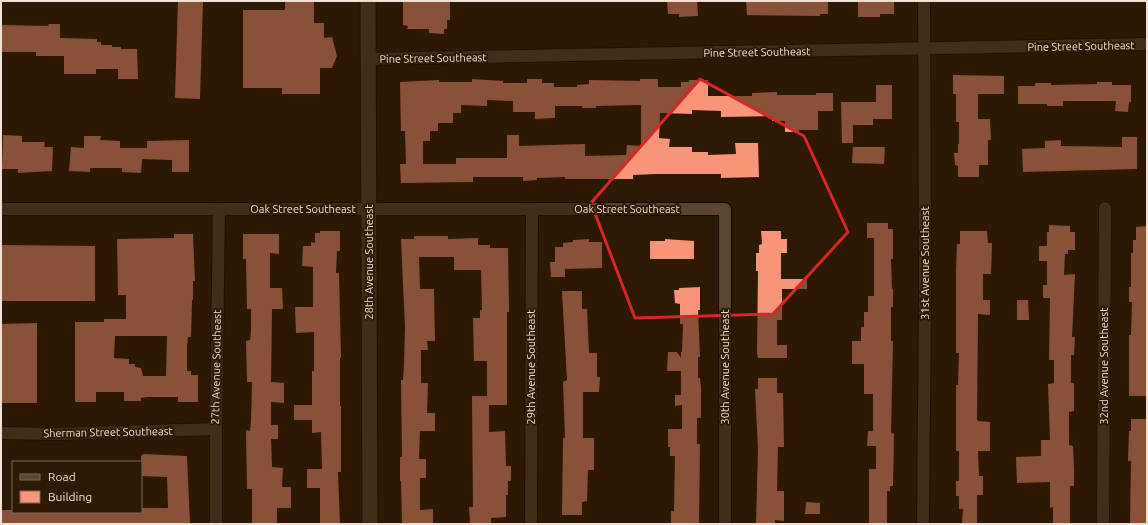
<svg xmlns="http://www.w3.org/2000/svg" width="1148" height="525" font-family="Ubuntu,sans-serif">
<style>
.building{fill:#f89478;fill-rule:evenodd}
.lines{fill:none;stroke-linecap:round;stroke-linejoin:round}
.minor-casing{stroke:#150400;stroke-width:14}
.tertiary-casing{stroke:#150400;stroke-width:17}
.minor{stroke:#5e4530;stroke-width:12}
.tertiary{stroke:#5e4530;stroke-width:15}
.marked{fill:none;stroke:#d62828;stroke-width:3;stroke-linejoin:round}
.labels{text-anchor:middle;stroke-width:4;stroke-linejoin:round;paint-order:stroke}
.street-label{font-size:11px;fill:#f1e1d5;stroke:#2e1904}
</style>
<rect width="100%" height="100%" fill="#2e1904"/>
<g class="building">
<polygon points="178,1 203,1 200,99 175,98"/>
<polygon points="285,1 314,1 314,23 324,23 324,38 332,37 337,56 332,68 320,68 320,94 282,94 282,88 243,88 243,10 285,10"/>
<polygon points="403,1 450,1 450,20 447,20 447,29 444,29 444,34 429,33 429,29 407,29 408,26 403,25"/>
<polygon points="667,1 697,1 698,16 679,17 679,14 668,14"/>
<polygon points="746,1 828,1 828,14 820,14 820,16 747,15"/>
<polygon points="858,1 894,1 894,14 880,14 880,17 858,17"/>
<polygon points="48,24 60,24 60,38 97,39 97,42 101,42 101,45 112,45 112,47 121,47 121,49 137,49 138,79 118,79 118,69 96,69 96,74 64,74 64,56 36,56 36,52 1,52 1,25 49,26"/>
<polygon points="953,75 1004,76 1004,94 978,94 978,119 990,119 991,140 988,140 988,165 979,165 979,177 958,177 958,166 955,165 954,153 958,153 958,144 959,144 959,122 956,122 956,94 953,94"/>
<path d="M472 79 503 81V83H527V79H542V83H554V87H577V85L589 84V80L640 81V79H658V87H681V82H689V80H708V96H752V93L777 92V95H816V93H833V111H818V130H799V132H785V121H772V116L721 117V111L692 110V114L660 113 659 138 670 139 669 147H692V152H708V155L736 154 735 143H758L759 177 721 178V174H656L633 175V179H565V177L537 178V180L523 181V177H473V182L401 183 400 164H406L405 131H401L400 82 439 80V82H472ZM487 100 513 101V112H535V119L555 118V106H582V108H596V106L641 105V146L627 145 626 155 585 156V144L519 146V135H507V158H456V164H423V141H430V131H438V123H453V113H461V105L487 106Z"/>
<polygon points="1097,82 1112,82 1112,85 1131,85 1131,102 1129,102 1128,112 1115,111 1116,101 1063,101 1063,106 1047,106 1047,104 1018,104 1018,86 1035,86 1035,83 1051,83 1051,85 1097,84"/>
<polygon points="876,85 892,85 892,119 873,119 873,125 853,125 853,143 842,143 841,102 876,102"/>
<polygon points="3,135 22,136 22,142 45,142 44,147 53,147 52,171 18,173 18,169 2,169"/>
<polygon points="84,136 101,136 100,140 120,141 120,148 147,148 147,141 189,140 189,172 172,172 172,160 142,159 141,173 122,172 122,168 90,168 90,172 69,171 71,147 84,148"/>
<polygon points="1122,137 1137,137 1137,169 1023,172 1022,149 1045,148 1045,141 1061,140 1061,146 1122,147"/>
<polygon points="853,147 885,147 884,164 852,163"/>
<polygon points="867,223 888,223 888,229 893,229 893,259 891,259 892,289 893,289 893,307 891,307 891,341 893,341 891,433 894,434 893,486 890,486 890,491 887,491 887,524 869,524 869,469 876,469 876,446 867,446 868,431 873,431 873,394 864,394 864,364 852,364 852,341 861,341 861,327 864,327 864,312 868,312 868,296 874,296 874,238 867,238"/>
<polygon points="1049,225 1070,226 1070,232 1075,232 1075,250 1068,250 1068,254 1065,254 1064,275 1075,274 1072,337 1075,337 1074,355 1071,355 1071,383 1074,383 1074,411 1069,412 1069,445 1073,446 1074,469 1074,486 1070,486 1070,524 1053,524 1053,507 1050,508 1050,482 1017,483 1016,457 1041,456 1041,440 1050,440 1048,384 1054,383 1054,360 1049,360 1050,298 1043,298 1043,285 1047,285 1047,261 1039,261 1039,246 1047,246 1047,232 1049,232"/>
<polygon points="1147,226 1147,396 1129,396 1129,335 1131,335 1132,302 1129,302 1129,287 1131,287 1131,253 1133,253 1133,240 1136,240 1136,227"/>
<polygon points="320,231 340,231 340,251 337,251 336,273 339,273 341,358 340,358 340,406 341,406 341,472 338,472 340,524 320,524 320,488 307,488 307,469 322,469 321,432 312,433 312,420 294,420 294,405 312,405 312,371 314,371 314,332 296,333 295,307 313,307 313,267 302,266 303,246 311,246 311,242 315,243 315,233 320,233"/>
<polygon points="761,231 781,231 781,239 787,239 787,253 781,253 781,279 807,279 807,289 782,289 782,320 777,320 777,345 787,345 787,358 758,358 757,353 758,271 756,271 756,253 759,253 759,245 762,244"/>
<polygon points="960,231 987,231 988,243 992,243 991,274 983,274 983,300 990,300 990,315 978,314 977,419 978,421 990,422 990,451 978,451 979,476 983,476 983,495 977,495 977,524 962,524 963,509 959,509 959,496 956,496 956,481 959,481 959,451 956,451 956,385 958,385 959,353 956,353 956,271 957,244 960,244"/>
<path d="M174 234H193L195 281H193V300H192L191 337H188L187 346V371H191V375H198V402H178V397H147L141 398V401H124V392H96V402H75V322H104V319H126V295H118L117 239 174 238ZM115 336H167L166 376H143L141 368 135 367V364H129V359L114 358Z"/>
<polygon points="243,234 279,234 279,254 270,253 270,288 282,288 283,309 272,309 271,382 284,383 284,403 271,402 271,425 278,425 278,439 271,439 272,467 283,468 282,487 291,487 291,508 277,508 277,524 252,524 252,489 247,489 246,430 250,431 251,422 252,382 247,382 246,341 250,340 251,331 251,309 247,309 246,259 243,259"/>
<polygon points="414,236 448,236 448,239 478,238 478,245 490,245 490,248 508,248 509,312 507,312 507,405 489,405 489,432 505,431 506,466 511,466 511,481 508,481 508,495 506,495 506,517 491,518 491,524 470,524 469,507 473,507 472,396 487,396 487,361 474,361 473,318 480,318 480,310 482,310 481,270 454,270 454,257 419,257 420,289 434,289 435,341 427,341 428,350 421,350 421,383 428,383 427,413 435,413 435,431 420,431 419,459 426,459 426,478 420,478 420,510 433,509 433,524 402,524 401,481 400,481 400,457 402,457 401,380 403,380 404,365 405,327 401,239 414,239"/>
<polygon points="589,239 589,242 602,242 602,268 565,269 565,277 551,277 550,262 555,262 555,247 563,247 563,243 573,242 573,240"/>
<polygon points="665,239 694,241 694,259 650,259 650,241 665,241"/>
<polygon points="1,245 95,246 95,301 1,301"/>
<polygon points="700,287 700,310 698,310 700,357 698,357 698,378 700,378 701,388 701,418 697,418 697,444 700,444 699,524 671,524 671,511 674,511 675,456 670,456 670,447 668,447 668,429 682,429 682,405 675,406 675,395 681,395 681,371 667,371 668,352 677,352 681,358 681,352 682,352 683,324 680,324 680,304 675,303 674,290 679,290 679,288"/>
<polygon points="562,291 582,291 582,309 587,309 589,353 597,353 597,377 600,377 599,392 583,392 583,438 594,438 594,470 588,470 587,501 582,502 582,515 562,515 563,438 565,438 563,382 567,380"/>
<polygon points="1017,300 1028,300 1029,320 1017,320"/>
<polygon points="37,323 37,403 1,403 1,324"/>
<polygon points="758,378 777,378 777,393 783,393 784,447 778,447 777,491 784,491 784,521 775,520 775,524 756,524 758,449 755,389 758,389"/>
<polygon points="1131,419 1147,419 1147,524 1130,524 1131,461 1128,461 1129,431 1131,431"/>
<polygon points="143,454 187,456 190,524 1,524 1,510 13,510 13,512 141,512 141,508 168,508 167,477 141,476 141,456"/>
<polygon points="806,502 820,503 820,514 805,514"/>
</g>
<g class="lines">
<defs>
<g id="minor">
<polyline points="367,59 1147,44"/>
<polyline points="1,209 725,209 725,524"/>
<polyline points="1,433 56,434 216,429"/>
<polyline points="216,524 216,429 219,209"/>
<polyline points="531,524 532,209"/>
<polyline points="923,524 925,296 924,1"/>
<polyline points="1103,524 1105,208"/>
</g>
<polyline id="tertiary" points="368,1 370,524"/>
</defs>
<use href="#minor" class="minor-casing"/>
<use href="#tertiary" class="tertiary-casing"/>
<use href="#minor" class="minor"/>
<use href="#tertiary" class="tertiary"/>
</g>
<path d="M0 0H1148V525H0ZM700 79 804 136 848 232 773 314 635 318 591 203Z" fill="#2e1904" fill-opacity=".55" fill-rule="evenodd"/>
<path class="marked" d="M700 79 804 136 848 232 773 314 635 318 591 203Z"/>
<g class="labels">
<g class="street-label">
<text transform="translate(1081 46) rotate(-1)" y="4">Pine Street Southeast</text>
<text transform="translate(757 52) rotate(-1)" y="4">Pine Street Southeast</text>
<text transform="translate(433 58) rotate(-1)" y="4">Pine Street Southeast</text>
<text x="303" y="213">Oak Street Southeast</text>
<text x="627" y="213">Oak Street Southeast</text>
<text transform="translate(369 262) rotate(-90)" y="4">28th Avenue Southeast</text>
<text transform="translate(925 263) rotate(-90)" y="4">31st Avenue Southeast</text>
<text transform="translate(1104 366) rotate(-90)" y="4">32nd Avenue Southeast</text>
<text transform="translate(216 367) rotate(-89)" y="4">27th Avenue Southeast</text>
<text transform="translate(531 367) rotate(-90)" y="4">29th Avenue Southeast</text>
<text transform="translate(725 367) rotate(-90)" y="4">30th Avenue Southeast</text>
<text transform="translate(108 432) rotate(-1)" y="4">Sherman Street Southeast</text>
</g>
</g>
<rect width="1148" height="525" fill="none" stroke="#f1e1d5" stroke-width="4"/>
<rect x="12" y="461" width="130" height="52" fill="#2e1904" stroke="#7c6958"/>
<rect x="20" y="474" width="20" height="6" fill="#5e4530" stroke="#7c6958"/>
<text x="48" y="481" font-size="12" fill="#f1e1d5">Road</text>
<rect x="20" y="491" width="20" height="12" fill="#f89478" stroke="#7c6958"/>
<text x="48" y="501" font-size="12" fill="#f1e1d5">Building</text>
</svg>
